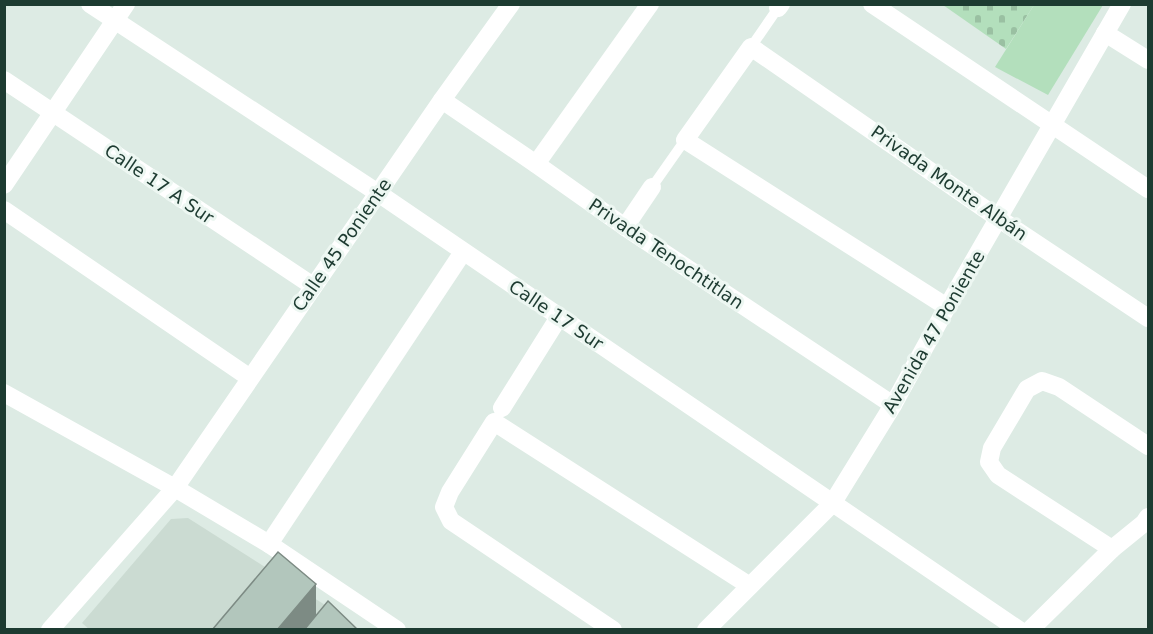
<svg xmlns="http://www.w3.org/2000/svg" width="1153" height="634" font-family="'DejaVu Sans',sans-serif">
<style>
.built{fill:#cbdbd2}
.cemetery{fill:url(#cemetery-stones)}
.park{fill:#b3dfbc}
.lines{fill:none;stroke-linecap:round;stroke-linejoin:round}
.lane{stroke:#fff;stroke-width:10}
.street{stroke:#fff;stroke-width:18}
.shaded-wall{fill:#7d8b84}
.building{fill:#b2c6bc;stroke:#7d8b84;stroke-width:1.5}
.labels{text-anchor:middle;stroke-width:6;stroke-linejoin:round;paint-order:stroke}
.street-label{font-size:18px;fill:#1d3b31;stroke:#edf7f2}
</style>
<defs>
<pattern id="cemetery-stones" width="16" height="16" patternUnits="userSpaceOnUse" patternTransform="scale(1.5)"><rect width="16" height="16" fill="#b3dfbc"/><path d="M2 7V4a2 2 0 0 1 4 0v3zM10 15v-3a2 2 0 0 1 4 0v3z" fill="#9ac0a2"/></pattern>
</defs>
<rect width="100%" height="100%" fill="#ddebe4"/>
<polygon class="built" points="188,518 333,610 317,629 90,630 82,623 171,519"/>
<polygon class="cemetery" points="943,5 1034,5 1006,49"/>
<polygon class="park" points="1034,5 1103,5 1048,95 995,67"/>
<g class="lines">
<g class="lane">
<polyline points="751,47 778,8"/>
<polyline points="652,187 685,140"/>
</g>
<g class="street">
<polyline points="90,4 378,193 1019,630"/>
<polyline points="872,4 1148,189"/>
<polyline points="778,8 781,4"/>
<polyline points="1105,33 1148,60"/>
<polyline points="4,80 313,286"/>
<polyline points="442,100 536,164 625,227 893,405"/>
<polyline points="536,164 650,4"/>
<polyline points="4,185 126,4"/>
<polyline points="4,210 250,378"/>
<polyline points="625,227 652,187"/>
<polyline points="947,307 685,140 751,47 998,218 1148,318"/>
<polyline points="4,393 175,488 269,544 397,630"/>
<polyline points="502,408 559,317"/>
<polyline points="269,544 463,252"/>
<polyline points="1112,549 998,475 989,462 992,448 1027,389 1042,381 1059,387 1148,446"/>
<polyline points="50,630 175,488 442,100 511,4"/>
<polyline points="613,630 451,521 444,507 450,492 494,422 750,586"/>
<polyline points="706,630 832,504 893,405 947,307 1122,4"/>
<polyline points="1030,630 1112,549 1144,523 1148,517"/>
</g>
</g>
<polygon class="shaded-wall" points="316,584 316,630 277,630"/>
<g class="building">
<polygon points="278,552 316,584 277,630 212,630"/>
<polygon points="328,601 358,630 304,630"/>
</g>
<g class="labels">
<g class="street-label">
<text transform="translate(949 183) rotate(35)" y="6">Privada Monte Albán</text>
<text transform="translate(159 184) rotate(34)" y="6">Calle 17 A Sur</text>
<text transform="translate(342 245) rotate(-55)" y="6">Calle 45 Poniente</text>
<text transform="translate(666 254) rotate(34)" y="6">Privada Tenochtitlan</text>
<text transform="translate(556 315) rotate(34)" y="6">Calle 17 Sur</text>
<text transform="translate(934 332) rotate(-60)" y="6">Avenida 47 Poniente</text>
</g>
</g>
<rect width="1153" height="634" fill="none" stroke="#1d3b31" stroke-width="12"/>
</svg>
